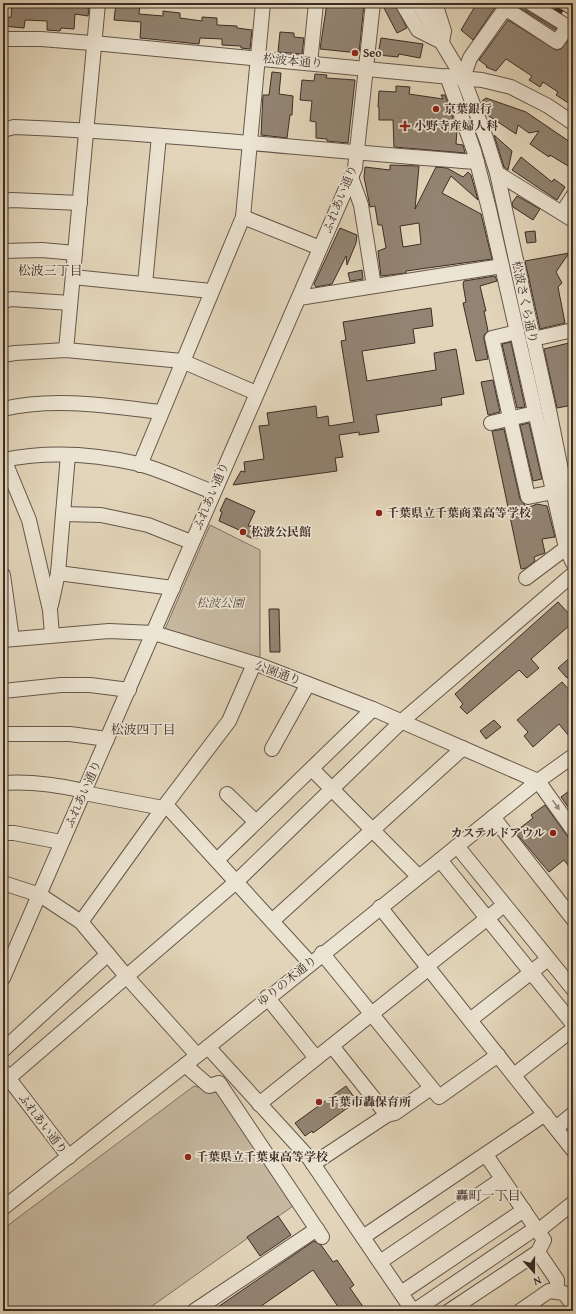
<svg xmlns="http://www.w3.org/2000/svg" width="576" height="1314" font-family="'Gentium Book Plus','Noto Serif JP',serif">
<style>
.green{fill:#c6b8a0;stroke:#817263}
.building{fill:#928472;stroke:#3c2d26;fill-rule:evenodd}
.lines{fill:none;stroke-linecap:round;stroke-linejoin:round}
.minor-casing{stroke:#66574b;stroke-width:16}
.minor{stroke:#ece4d2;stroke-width:14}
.rail-casing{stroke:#3c2d26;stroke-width:4.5}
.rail{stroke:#ece4d2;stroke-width:3;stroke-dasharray:9;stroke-linecap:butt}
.oneway{fill:#94887c}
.poi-dot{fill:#8f2418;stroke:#ece4d2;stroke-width:1.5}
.labels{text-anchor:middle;stroke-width:3.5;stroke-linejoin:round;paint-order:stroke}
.poi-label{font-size:12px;font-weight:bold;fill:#3c2d26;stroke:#ece4d2;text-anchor:start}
.street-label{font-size:12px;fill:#3c2d26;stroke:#ece4d2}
.park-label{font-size:12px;font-style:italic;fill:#58493e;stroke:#ece4d2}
.neighbourhood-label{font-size:13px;fill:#3c2d26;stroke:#ece4d2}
</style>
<rect width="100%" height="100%" fill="#e2d5b9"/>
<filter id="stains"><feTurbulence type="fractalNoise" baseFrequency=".005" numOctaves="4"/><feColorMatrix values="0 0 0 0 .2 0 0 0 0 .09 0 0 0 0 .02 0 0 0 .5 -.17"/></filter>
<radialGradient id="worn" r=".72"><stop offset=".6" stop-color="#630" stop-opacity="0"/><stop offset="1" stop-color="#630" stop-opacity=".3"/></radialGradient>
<g class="green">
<polygon points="210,525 260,550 260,659 165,629"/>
<polygon points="194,1086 218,1093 293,1206 145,1311 7,1311 3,1306 3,1229"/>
</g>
<g class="building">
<polygon points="12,3 37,3 37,5 64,6 64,3 76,3 75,6 89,8 88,16 75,14 74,29 61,28 60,31 47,30 47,21 25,20 24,28 3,26 3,18 11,17"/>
<polygon points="116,3 140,3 139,14 163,16 163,11 180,13 180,18 202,21 202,17 217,18 217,25 237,26 237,28 252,30 250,49 241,48 241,46 222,45 222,39 200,38 199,44 140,38 141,22 114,20"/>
<polygon points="327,3 364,4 359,53 320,49"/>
<polygon points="394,3 407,28 397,33 384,8"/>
<polygon points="477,3 498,3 473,40 461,30"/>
<polygon points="517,3 523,3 526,10 556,28 555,30 517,6"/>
<polygon points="508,20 556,50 561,49 571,37 573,37 573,106 556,95 558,92 543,82 540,87 529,80 532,76 506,59 496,71 486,67 487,66 479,60"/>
<polygon points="280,32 294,33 294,37 304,38 302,54 278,52"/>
<polygon points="381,38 423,44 420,58 399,54 398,57 378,55"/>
<polygon points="272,72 281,73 279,94 293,96 292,115 290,115 287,138 261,135 263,95 269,95"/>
<polygon points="315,74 327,75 326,78 355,80 348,143 327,141 327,139 316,138 316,122 310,121 312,101 300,100 302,80 314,81"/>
<polygon points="396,86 410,87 409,94 443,99 441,95 445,95 457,130 456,144 463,145 465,153 394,147 393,120 379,120 379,107 378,107 379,91 396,92"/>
<polygon points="486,98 526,112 573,144 573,169 550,155 549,157 530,144 539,131 529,133 518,125 516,134 486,114 482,101"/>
<polygon points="494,135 512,151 508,170 504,167"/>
<polygon points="521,157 552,182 554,179 565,187 557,200 512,170"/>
<path d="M390 165 419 166 415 209 436 167 447 168 463 177 468 172 471 175 478 200 451 176 442 193 481 214 492 259 406 271V273L381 276 378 251 386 248 382 225H378L375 206 370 207 364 177 365 167 390 170ZM419 223 421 244 403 247 400 226Z"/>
<polygon points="517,196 540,209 533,220 513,207 512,203"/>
<polygon points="340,228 357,235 356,243 347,265 346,256 332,284 316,287 314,284"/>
<polygon points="535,231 536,242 527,243 525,232"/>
<polygon points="569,253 556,272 562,283 558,287 565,323 540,329 525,261"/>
<polygon points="362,270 363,279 350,281 348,273"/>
<polygon points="495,276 497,281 480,286 486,311 484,311 488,331 484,335 484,339 488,359 476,361 463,303 466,302 463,284 464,281"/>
<polygon points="431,308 433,326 413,329 415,343 362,351 367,381 436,370 434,353 456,349 464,394 441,398 442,405 376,415 379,432 359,435 359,432 339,435 343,457 335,458 337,471 233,485 241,471 245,472 244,462 264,459 259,426 269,425 267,413 316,406 317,418 328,416 329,426 354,422 341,341 346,340 343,322"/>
<polygon points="511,342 525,407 517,408 502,344"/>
<polygon points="573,342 573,405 557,408 544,349"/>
<polygon points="493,380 500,412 488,415 481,382"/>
<polygon points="529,423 542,479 533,481 520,425"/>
<polygon points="504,429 520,499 527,508 537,504 547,506 555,537 542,539 545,553 534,557 535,561 526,568 521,569 492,431"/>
<polygon points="226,498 255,511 248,526 258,526 258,538 251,538 245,535 246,533 219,521 222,512 220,511"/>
<polygon points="558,602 573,618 568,622 570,625 531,659 539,668 527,678 519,670 467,714 460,707 463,704 455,694"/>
<polygon points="269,609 279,609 280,652 270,652"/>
<polygon points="573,655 573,673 567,678 558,668"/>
<polygon points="562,682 573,694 573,741 559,724 533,747 524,736 528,732 517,720"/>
<polygon points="494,720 501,727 486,739 480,731"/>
<polygon points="573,788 573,814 561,797"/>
<polygon points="545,805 573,844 573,872 564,860 549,872 515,832 533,818 531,815"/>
<polygon points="346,1086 357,1101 313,1133 312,1131 305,1136 295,1123"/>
<polygon points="278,1216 291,1235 260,1256 247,1237"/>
<polygon points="314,1241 321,1245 333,1262 337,1260 354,1285 350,1288 366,1311 341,1311 313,1270 254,1311 212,1311"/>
</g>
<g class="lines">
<defs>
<g id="minor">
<polyline points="402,3 418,30 442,42 444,31 435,3"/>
<polyline points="418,3 463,78 487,141 497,173 550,415 573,530"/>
<polyline points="531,3 573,29"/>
<polyline points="505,8 557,42 568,26"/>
<polyline points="3,39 41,39 104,44 482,80 511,87 548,106 573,123"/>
<polyline points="310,63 316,3"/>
<polyline points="447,76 474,151 489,209 566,548 573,563"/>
<polyline points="463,78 470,58 509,3"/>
<path d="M3 130 14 127C169 133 323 151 477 162"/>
<polyline points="497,173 573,220"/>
<polyline points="351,177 361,205 374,286"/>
<polyline points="3,201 12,200 80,203"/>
<polyline points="562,213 573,196"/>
<polyline points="243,217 320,248"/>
<polyline points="3,251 42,250 75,253"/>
<polyline points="73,277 211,291"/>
<polyline points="145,284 159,136"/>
<polyline points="299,298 502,266"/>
<polyline points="3,301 12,299 70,303"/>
<polyline points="517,332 492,338 528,497 553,492"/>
<polyline points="533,339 573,330"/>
<polyline points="66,350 98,3"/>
<polyline points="3,355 15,353 66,350 182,361 256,393"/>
<path d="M3 409C54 397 109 406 161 412"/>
<polyline points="491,423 535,413"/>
<polyline points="3,457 29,520 50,610 52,635"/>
<path d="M3 460C47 451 95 454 139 464 164 471 189 483 213 492"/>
<polyline points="140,465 243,217 263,3"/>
<polyline points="63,514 101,515 148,525 191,542"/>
<polyline points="58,573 173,588"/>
<polyline points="3,575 12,639"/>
<polyline points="526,578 566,548"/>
<polyline points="51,605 58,573 68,455"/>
<polyline points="3,640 109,631 154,633 259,665 373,709 538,781 573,830"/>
<polyline points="3,691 61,685 90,685 129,690"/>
<polyline points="3,734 70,734 107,739"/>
<polyline points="272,749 308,684"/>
<polyline points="312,769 418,876"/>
<path d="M3 783C31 781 58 785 85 791"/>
<polyline points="84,793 163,808"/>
<polyline points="227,794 256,822"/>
<polyline points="166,805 310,963"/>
<polyline points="493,817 573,919"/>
<polyline points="3,833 14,833 61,842"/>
<polyline points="457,846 573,989"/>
<polyline points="217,860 373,709"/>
<polyline points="440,860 573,1024"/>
<polyline points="3,883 40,895 81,922 127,977 197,1055"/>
<polyline points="380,907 573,1150"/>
<polyline points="272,921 463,748"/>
<polyline points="81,922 163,808 229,721 254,664"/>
<polyline points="322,953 439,1097 498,1055"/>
<polyline points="427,966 504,905"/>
<polyline points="3,978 355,168 373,3"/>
<polyline points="267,997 316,1058"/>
<polyline points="470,1020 548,959"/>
<polyline points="332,1046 387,1115"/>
<polyline points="208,1047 309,1158 413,1311"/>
<polyline points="3,1050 108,954"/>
<polyline points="185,1065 209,1086 219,1083 322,1237"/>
<polyline points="3,1071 69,1157"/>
<polyline points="514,1075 573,1029"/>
<polyline points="3,1083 236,882 402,721 573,574"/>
<polyline points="259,1104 429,968"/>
<polyline points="556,1128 573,1114"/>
<polyline points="313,1164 387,1115 395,1113 431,1088"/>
<polyline points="3,1208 208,1047 538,781 573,756"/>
<polyline points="538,1231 573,1203"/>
<polyline points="363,1237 545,1114"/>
<polyline points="538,1252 557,1280 557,1291"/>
<polyline points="380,1262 502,1179"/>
<polyline points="401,1293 524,1210"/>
<polyline points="194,1311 317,1229"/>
<polyline points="414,1311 536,1228"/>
<polyline points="449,1311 538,1252 544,1240 486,1155"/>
<polyline points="520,1311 549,1291 564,1293 573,1305"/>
</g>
</defs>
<use href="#minor" class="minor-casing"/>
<use href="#minor" class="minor"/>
<defs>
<g id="rail">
<polyline points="547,3 573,19"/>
<polyline points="566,3 573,8"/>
</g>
</defs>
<use href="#rail" class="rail-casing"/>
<use href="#rail" class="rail"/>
</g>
<defs><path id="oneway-solid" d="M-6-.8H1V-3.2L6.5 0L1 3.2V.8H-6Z"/></defs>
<use class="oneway" href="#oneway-solid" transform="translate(556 805) rotate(55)"/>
<g class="poi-dot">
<circle cx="355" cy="53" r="4"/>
<circle cx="436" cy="109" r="4"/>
<path d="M403 120h4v4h4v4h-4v4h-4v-4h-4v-4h4z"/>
<circle cx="379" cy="513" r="4"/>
<circle cx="243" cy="532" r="4"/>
<circle cx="553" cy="833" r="4"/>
<circle cx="319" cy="1102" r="4"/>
<circle cx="188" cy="1157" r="4"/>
</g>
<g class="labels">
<g class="poi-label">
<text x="363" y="57">Seo</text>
<text x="444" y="113">京葉銀行</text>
<text x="414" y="130">小野寺産婦人科</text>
<text x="387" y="517">千葉県立千葉商業高等学校</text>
<text x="251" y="536">松波公民館</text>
<text x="545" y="837" text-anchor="end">カステルドアウル</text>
<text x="327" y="1106">千葉市轟保育所</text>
<text x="196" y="1161">千葉県立千葉東高等学校</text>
</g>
<g class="street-label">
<text transform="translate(293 61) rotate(5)" y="4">松波本通り</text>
<text transform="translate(340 199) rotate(-68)" y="4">ふれあい通り</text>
<text transform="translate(525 302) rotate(78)" y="4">松波さくら通り</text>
<text transform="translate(211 496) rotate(-67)" y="4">ふれあい通り</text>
<text transform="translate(278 673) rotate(20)" y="4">公園通り</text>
<text transform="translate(83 794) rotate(-66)" y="4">ふれあい通り</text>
<text transform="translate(287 981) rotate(-39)" y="4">ゆりの木通り</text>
<text transform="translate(43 1124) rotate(53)" y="4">ふれあい通り</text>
</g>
<g class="park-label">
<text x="220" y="607">松波公園</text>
</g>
<g class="neighbourhood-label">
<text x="50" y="275">松波三丁目</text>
<text x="143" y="734">松波四丁目</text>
<text x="488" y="1200">轟町一丁目</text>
</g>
</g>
<rect width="576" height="1314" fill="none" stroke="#e2d5b9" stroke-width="16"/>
<rect x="4" y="4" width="568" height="1306" fill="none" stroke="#3c2d26" stroke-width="2"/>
<rect x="8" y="8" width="560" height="1298" fill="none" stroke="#3c2d26"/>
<g transform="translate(534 1272) rotate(159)" stroke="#ece4d2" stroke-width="3" paint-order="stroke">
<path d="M0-3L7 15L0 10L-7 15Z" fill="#3c2d26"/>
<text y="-6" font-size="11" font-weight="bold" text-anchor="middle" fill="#3c2d26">N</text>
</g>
<rect width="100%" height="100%" filter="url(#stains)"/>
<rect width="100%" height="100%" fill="url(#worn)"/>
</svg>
